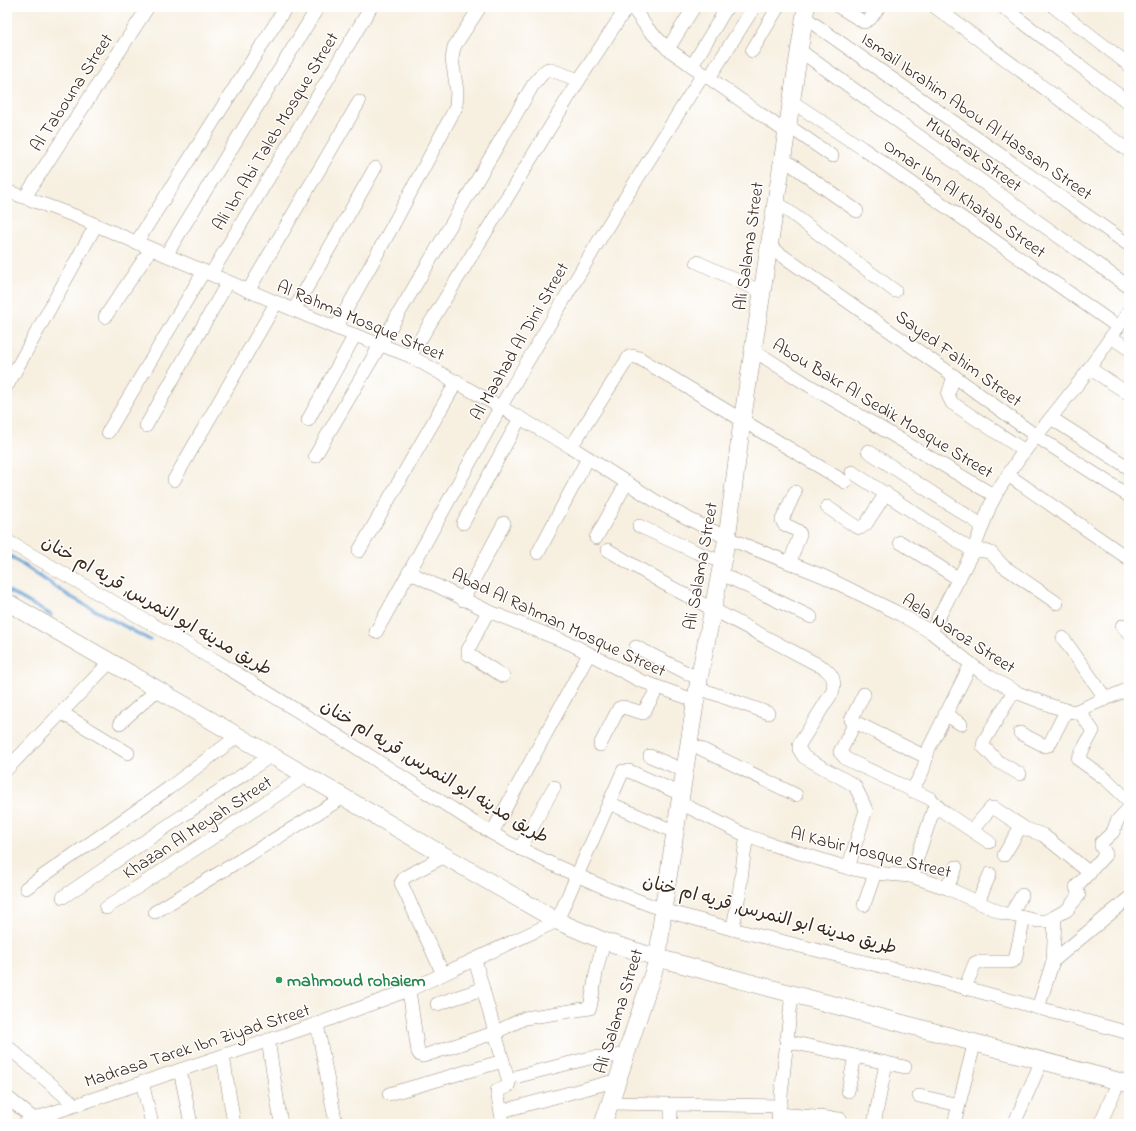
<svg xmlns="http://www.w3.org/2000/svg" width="1136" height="1131" font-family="'Indie Flower','Playpen Sans Arabic',sans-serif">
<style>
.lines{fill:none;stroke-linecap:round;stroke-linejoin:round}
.stream{stroke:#64a0d4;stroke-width:3.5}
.minor-casing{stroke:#998d80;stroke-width:14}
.tertiary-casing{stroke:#998d80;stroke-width:18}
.minor{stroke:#fff;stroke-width:13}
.tertiary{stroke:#fff;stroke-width:17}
.leisure-dot{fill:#2e9e5b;stroke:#fff;stroke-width:1.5}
.labels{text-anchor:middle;stroke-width:3;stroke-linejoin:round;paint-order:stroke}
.street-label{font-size:18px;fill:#3b2a1e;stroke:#fff}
.leisure-label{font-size:18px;font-weight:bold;fill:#27864d;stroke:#fff;text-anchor:start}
</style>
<rect width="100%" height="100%" fill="#fff"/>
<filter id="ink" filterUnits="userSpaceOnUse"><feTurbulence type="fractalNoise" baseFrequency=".025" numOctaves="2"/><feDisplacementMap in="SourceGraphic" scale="8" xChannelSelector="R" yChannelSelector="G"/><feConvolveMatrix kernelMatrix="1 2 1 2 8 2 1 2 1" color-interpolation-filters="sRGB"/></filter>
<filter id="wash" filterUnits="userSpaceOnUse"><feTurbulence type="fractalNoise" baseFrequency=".012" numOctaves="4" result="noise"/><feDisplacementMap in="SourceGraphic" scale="16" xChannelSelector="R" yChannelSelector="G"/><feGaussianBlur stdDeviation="0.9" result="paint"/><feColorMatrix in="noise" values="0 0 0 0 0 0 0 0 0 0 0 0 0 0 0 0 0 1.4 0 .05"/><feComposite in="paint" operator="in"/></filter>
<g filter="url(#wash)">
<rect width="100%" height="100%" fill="#f7f0e1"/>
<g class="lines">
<g class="stream">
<polyline points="7,554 69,596 150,640"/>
<polyline points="7,590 51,615"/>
</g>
</g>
</g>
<g filter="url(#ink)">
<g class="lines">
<defs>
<g id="minor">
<polyline points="632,7 648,29 668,49 786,132"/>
<polyline points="839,7 864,22 870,19 879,7"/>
<polyline points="935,7 1129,151"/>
<polyline points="1003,7 1129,103"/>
<polyline points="1054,7 1129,65"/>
<polyline points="804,17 1129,245"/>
<polyline points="668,49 694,7"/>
<polyline points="799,50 1129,287"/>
<polyline points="752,51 778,7"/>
<polyline points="692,66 727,7"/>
<polyline points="709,78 754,7"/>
<polyline points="791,101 862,148 1118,327"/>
<polyline points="787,125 832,156"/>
<polyline points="782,158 857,211"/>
<polyline points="7,191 75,216 336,328 410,356 571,447 657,502 689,519 727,538 823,576 896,612 931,632 981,672 1018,693 1052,706 1074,712 1129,689"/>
<polyline points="25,197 148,7"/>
<polyline points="775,201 895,291"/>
<polyline points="136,243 286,7"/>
<polyline points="770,247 954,376 1036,436 1129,496"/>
<polyline points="166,255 318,7"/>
<polyline points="697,262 762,292"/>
<polyline points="211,274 371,7"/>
<polyline points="248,291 359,102"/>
<polyline points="294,310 375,168"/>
<polyline points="105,317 151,249"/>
<polyline points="336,328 392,227 456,107 457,91 452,59 454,47 480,7"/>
<polyline points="1111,337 1129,349"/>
<polyline points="753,350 805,383 995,496"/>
<polyline points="410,356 579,80 627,7"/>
<polyline points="1089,368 1129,394"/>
<polyline points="954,376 948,395 952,403 1025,451"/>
<polyline points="8,384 96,225"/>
<polyline points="1051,418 1129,468"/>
<polyline points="308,420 355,335"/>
<polyline points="146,426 228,282"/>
<polyline points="108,432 204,271"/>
<polyline points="571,447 629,357 632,356 639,358 845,482"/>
<polyline points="868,451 983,526"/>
<polyline points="315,456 533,85 544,72 548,69 579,80"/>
<polyline points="852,472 973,551 985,551 991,553 1003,566 1057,603"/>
<polyline points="1008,475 1129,559"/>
<polyline points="174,480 276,303"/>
<polyline points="827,507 855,526 860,528 866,524 886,493"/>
<polyline points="463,523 520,418"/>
<polyline points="639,526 696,552 722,562"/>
<polyline points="596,538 627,482"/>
<polyline points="7,541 218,662 340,737 473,822 509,843 558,867 608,889 663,910 732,929 941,981 1129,1033"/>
<polyline points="900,542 959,579"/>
<path d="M608 550 663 583 824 668C833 675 835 680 833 691L799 745V749L804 757 854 785C856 787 865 807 866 810L848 868"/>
<polyline points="359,551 457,381"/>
<polyline points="538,553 588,458"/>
<polyline points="790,562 800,534 798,531 784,524 782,520 795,492"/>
<polyline points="409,572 488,611 571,644 639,680 696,701"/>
<polyline points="720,573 811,617"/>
<polyline points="463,600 504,523"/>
<polyline points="488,611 468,650 468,654 503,676"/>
<polyline points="1122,626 1129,633"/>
<polyline points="376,632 501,406 607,227 703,74"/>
<polyline points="931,632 973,551 990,506 999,489 1019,458 1084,376 1129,311"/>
<polyline points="1063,638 1106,699"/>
<polyline points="636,647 699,679"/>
<polyline points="698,688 768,713"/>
<polyline points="1014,691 984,741 983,746 997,761 1020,774"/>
<polyline points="864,694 851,720 926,757"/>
<polyline points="1079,711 1093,731 1078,759 1107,780 1129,801"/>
<polyline points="62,713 128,753"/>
<polyline points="945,714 961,724"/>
<polyline points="120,723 157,690"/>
<polyline points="855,723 840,752 846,759 931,799 941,810 989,842"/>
<polyline points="1020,733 1045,746 1049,745 1066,711"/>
<polyline points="689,743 796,795"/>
<polyline points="600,745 619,708 623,707 643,713 658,688"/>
<polyline points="650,756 685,771"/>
<polyline points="7,769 110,662"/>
<polyline points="912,791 923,770 929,748 971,664"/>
<polyline points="609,803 675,832"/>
<polyline points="680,803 747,836 764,842 848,868 875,873 911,876 947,888 1002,913 1038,921 1047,921 1067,910 1079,895 1076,887 1106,854 1101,846 1101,843 1113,832 1117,821 1129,808"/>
<polyline points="972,830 991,808 994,808 1026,829 1043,835 1090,873"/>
<polyline points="492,833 589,654"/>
<polyline points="520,849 554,787"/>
<polyline points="1004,855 1021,826"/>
<polyline points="911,876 935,805"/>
<polyline points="26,888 169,788 238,736"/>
<polyline points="947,888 956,867"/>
<polyline points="63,897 272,755"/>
<polyline points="978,902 990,874"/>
<polyline points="864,905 875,873"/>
<polyline points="106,908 307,775"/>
<polyline points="155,912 344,797"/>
<polyline points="1010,915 1022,895"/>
<path d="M732 929C741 898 741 867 747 836"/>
<polyline points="475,960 509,1083 508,1086 497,1091 503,1124"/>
<polyline points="1053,961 1055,918"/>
<polyline points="443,974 401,883 405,877 445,856"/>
<polyline points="965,988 975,963 978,962 1010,962 1015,960 1024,918"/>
<polyline points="409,990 418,1052 420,1055 423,1056 494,1033 525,1018 590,1008 597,968 604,941"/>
<polyline points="437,1004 482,989"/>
<polyline points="1038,1008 1053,961 1129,898"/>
<polyline points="317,1024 336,1124"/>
<polyline points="268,1040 281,1124"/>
<polyline points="786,1041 905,1067"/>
<polyline points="7,1046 75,1105"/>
<polyline points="223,1056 234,1124"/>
<polyline points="180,1070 191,1124"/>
<polyline points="519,1076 590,1058 626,1055"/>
<polyline points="142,1082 152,1124"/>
<polyline points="848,1091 855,1056"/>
<polyline points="389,1094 503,1061"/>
<polyline points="919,1096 959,1105"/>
<polyline points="7,1097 34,1119"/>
<polyline points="610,1103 779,1106"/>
<polyline points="502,1111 618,1080"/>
<polyline points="778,1114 840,1119"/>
<polyline points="24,1124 34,1119 317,1024 409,990 557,921 623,771 629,771 681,794"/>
<polyline points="671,1124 671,1105"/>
<polyline points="778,1124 792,993"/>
<polyline points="874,1124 886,1063"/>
<polyline points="954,1124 975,1041"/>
<polyline points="1014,1124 1042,1060"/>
<polyline points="1100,1124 1119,1081"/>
</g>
<g id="tertiary">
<polyline points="7,602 557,921 604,941 658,958 1129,1084"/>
<polyline points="603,1124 658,958 663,910 699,679 727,538 742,422 806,7"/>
</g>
</defs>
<use href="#minor" class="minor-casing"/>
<use href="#tertiary" class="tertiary-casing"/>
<use href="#minor" class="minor"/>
<use href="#tertiary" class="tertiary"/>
</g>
</g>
<circle class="leisure-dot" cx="279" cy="980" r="4"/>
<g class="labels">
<g class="street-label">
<text transform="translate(71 92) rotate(-57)" y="6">Al Tabouna Street</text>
<text transform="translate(977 116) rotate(35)" y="6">Ismail Ibrahim Abou Al Hassan Street</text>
<text transform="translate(275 131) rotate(-59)" y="6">Ali Ibn Abi Taleb Mosque Street</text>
<text transform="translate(974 154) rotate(36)" y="6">Mubarak Street</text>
<text transform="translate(965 198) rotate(35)" y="6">Omar Ibn Al Khatab Street</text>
<text transform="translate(748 246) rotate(-82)" y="6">Ali Salama Street</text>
<text transform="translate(361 320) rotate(23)" y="6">Al Rahma Mosque Street</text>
<text transform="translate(519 341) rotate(-60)" y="6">Al Maahad Al Dini Street</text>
<text transform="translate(959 358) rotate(36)" y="6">Sayed Fahim Street</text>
<text transform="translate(883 408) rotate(31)" y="6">Abou Bakr Al Sedik Mosque Street</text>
<text transform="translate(700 566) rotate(-80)" y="6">Ali Salama Street</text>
<text transform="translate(157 605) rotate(30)" y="6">طريق مدينه ابو النمرس, قريه ام خنان</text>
<text transform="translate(559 622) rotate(25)" y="6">Abad Al Rahman Mosque Street</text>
<text transform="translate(959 633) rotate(33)" y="6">Aela Naroz Street</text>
<text transform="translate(435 771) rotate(31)" y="6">طريق مدينه ابو النمرس, قريه ام خنان</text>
<text transform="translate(197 827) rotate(-33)" y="6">Khazan Al Meyah Street</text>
<text transform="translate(871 852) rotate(14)" y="6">Al Kabir Mosque Street</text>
<text transform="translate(770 914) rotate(15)" y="6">طريق مدينه ابو النمرس, قريه ام خنان</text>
<text transform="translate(618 1011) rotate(-73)" y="6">Ali Salama Street</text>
<text transform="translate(197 1045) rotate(-18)" y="6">Madrasa Tarek Ibn Ziyad Street</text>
</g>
<g class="leisure-label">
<text x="287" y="986">mahmoud rohaiem</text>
</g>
</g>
<rect width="1136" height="1131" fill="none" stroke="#fff" stroke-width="24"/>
</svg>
